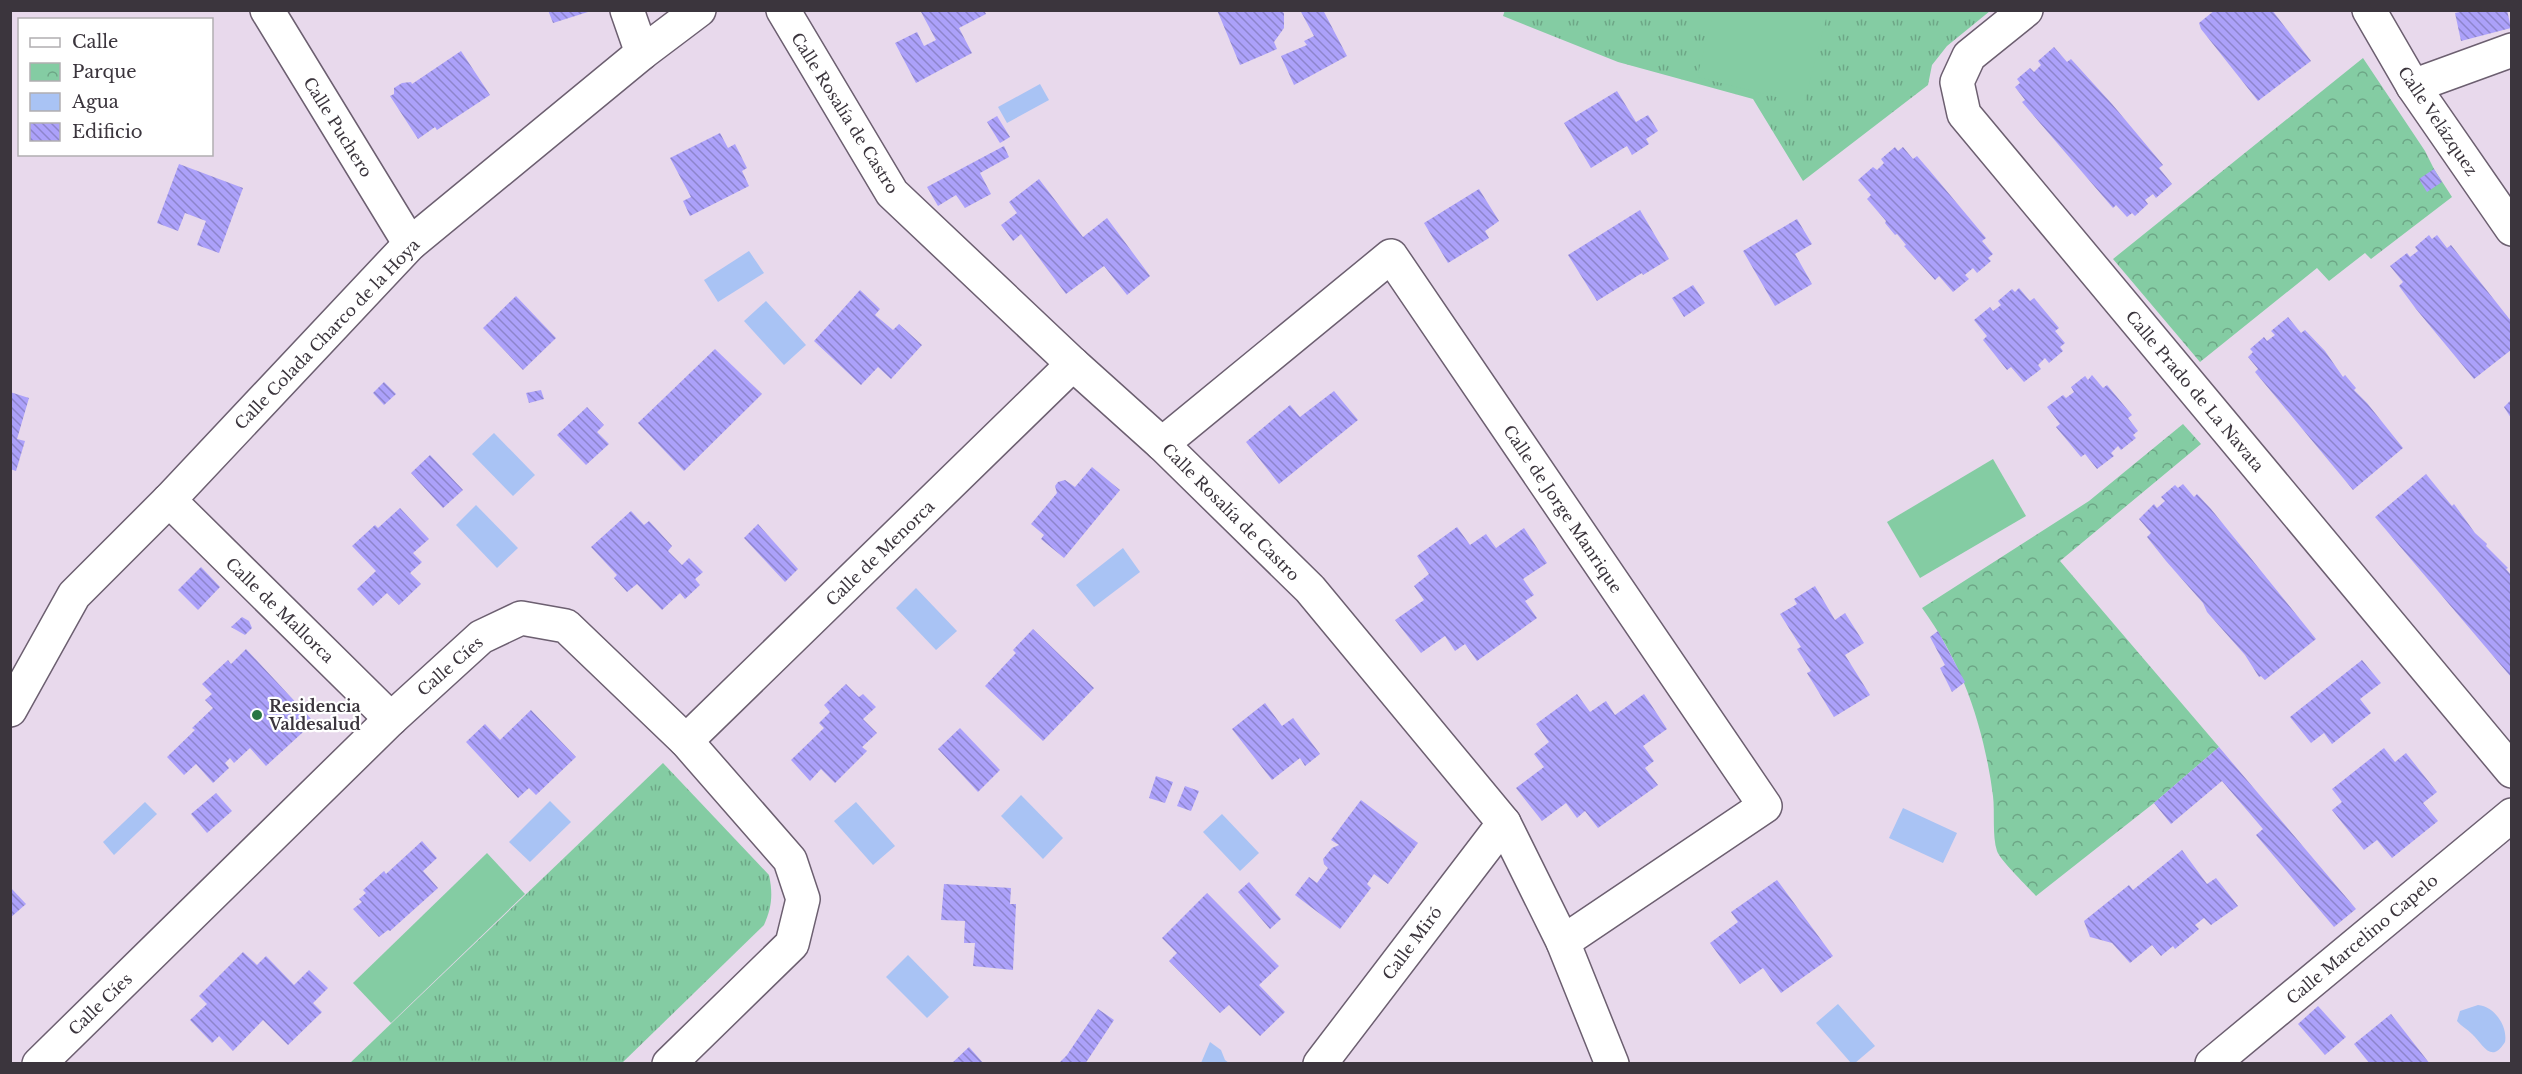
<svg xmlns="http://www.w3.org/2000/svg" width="2522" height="1074" font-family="'Libre Baskerville',serif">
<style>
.grass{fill:url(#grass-tufts)}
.park{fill:url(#park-crowns)}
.pitch{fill:#84cca3}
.water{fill:#a9c3f4}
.building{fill:url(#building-back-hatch)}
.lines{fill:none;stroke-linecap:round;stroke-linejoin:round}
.street-casing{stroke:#6c5f70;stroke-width:36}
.street{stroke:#fff;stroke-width:33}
.poi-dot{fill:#297543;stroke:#fff;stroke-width:2}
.labels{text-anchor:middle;stroke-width:4.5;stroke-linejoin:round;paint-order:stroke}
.street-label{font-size:16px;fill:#3b353d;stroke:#fff}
.poi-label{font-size:16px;font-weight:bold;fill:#3b353d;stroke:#fff;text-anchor:start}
</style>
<defs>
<pattern id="grass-tufts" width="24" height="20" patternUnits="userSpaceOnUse" patternTransform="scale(1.5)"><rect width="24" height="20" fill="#84cca3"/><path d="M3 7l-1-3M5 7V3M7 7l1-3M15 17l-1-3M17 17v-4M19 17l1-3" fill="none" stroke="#6da686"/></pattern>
<pattern id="park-crowns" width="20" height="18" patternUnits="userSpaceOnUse" patternTransform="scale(1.5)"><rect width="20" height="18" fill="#84cca3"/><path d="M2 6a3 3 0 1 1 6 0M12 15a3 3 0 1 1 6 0" fill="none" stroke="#6da686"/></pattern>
<pattern id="building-back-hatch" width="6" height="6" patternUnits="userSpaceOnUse" patternTransform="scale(1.5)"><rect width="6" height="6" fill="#aca1fa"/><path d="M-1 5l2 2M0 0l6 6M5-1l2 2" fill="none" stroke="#8d84cc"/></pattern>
</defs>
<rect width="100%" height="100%" fill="#e8d9ec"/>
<g class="grass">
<polygon points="1505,10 1990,11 1947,46 1932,65 1928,85 1803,181 1753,99 1618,62 1503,16"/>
<path d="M663 763 769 875C773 894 772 907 764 925L622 1063H350Z"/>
</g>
<g class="park">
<polygon points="2363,58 2425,151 2434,169 2452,197 2371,259 2365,253 2329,281 2317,268 2200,362 2113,259"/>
<path d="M2183 424 2201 444 2060 561 2219 747 2154 803 2036 896C2028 887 2000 860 1997 851 1992 836 1995 812 1993 796 1984 727 1963 664 1922 608L2089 501Z"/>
</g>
<g class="pitch">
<polygon points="1714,11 1828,11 1804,104 1697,77"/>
<polygon points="1993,459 2026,516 1920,578 1887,522"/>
<polygon points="487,853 525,894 391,1023 353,983"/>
</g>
<g class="water">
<polygon points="1040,84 1049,100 1007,123 998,107"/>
<polygon points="749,251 764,273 718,302 704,280"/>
<polygon points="766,301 806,345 784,365 744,321"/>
<polygon points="494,433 535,475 513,496 472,454"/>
<polygon points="476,505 518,548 497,568 456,525"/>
<polygon points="1123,548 1140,572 1094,607 1076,585"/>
<polygon points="916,588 957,631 936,650 896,608"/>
<polygon points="1021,795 1063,838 1043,859 1001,816"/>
<polygon points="550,801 571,822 530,862 509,842"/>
<polygon points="145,802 157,814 114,855 103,842"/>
<polygon points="856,802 895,846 873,865 834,821"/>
<polygon points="1903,808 1957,833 1943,863 1889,838"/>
<polygon points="1222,814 1259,853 1240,871 1203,832"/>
<polygon points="908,955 949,997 927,1018 886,977"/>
<polygon points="1838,1004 1875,1046 1855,1063 1851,1063 1816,1023"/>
<path d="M2478 1005C2494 1006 2508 1026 2505 1042 2491 1065 2483 1044 2472 1034 2467 1029 2461 1026 2457 1021L2460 1011Z"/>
<polygon points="1210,1042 1221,1050 1225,1060 1229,1063 1201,1063"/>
</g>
<g class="building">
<polygon points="548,10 591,10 591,11 553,23"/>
<polygon points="920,10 984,10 986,14 959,28 972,53 916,83 895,43 917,32 924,46 936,40"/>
<polygon points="1217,10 1280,10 1284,13 1284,28 1274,42 1277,49 1240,65"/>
<polygon points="1300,10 1323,10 1347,56 1294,85 1281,56 1307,45 1304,41 1314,36"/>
<polygon points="2215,10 2272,10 2311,61 2258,101 2201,29 2199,23"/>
<polygon points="2470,10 2507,10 2511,28 2461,41 2455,13"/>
<polygon points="2054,47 2067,62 2071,59 2112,104 2163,165 2159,168 2172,184 2156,198 2153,194 2145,200 2148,204 2135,216 2132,213 2127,217 2116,205 2113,208 2022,102 2025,100 2015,87 2020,83 2017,79 2030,68 2034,72 2041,65 2038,61"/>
<polygon points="461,51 490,95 437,130 435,127 418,139 390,96 394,94 394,88 402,83 411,82 412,84"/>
<polygon points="1617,91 1636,122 1648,115 1658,131 1646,139 1649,144 1632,155 1627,146 1591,168 1564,123"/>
<polygon points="997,116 1010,137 1000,143 987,122"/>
<polygon points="720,133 728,148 735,144 747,168 742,171 749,186 690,216 683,201 691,197 670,158"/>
<polygon points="1004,146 1009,157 980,173 991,194 965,208 956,195 938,206 927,187"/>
<polygon points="1895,147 1898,151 1903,147 1913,159 1917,156 1930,171 1986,238 1982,241 1993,254 1988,258 1991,261 1977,273 1973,268 1965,275 1969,279 1953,292 1939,276 1935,280 1904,246 1906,245 1897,234 1895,235 1885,223 1886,221 1867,199 1871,195 1858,180 1873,167 1877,170 1884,163 1881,159"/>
<polygon points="179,164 243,188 219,253 197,245 206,221 185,213 178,231 157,223"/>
<polygon points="2434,169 2442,182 2427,192 2419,179"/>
<polygon points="1039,179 1083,237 1107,218 1150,276 1127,295 1104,266 1066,294 1021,234 1013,241 1001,225 1017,213 1009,202"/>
<polygon points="1479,189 1499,221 1485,231 1489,238 1448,263 1424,223"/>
<polygon points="1640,210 1669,259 1643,275 1642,273 1597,301 1568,255"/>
<polygon points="1797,219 1812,244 1795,254 1812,284 1775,306 1743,251"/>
<polygon points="2429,235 2432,239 2437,235 2447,248 2451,245 2511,321 2511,350 2474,379 2416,309 2399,286 2403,282 2390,266 2407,253 2410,257 2418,251 2415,247"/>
<polygon points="1693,285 1705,303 1684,317 1672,298"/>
<polygon points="2019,288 2030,301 2034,298 2059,328 2055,331 2065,343 2060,347 2063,351 2049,363 2045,358 2038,365 2041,369 2024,382 2011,367 2007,370 1983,340 1987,336 1974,320 1990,307 1993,311 2001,305 1998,301 2012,289 2015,292"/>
<polygon points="860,290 880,309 875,315 893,330 899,324 922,345 891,379 878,367 861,385 814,341"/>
<polygon points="516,296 556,338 523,370 483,328"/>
<polygon points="2288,317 2301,333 2305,330 2325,351 2343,377 2345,375 2356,388 2354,390 2367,403 2403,448 2353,490 2255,372 2258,369 2248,357 2253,352 2250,349 2264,337 2267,341 2275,335 2271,331"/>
<polygon points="715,349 762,394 684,471 638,423"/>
<polygon points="2092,375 2103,388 2107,385 2132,415 2128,418 2138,431 2133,435 2136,438 2121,450 2118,446 2111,453 2114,456 2097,469 2085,454 2081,457 2056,427 2060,424 2047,407 2063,395 2066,398 2074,392 2071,387 2085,376 2088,380"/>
<polygon points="384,382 396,394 384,405 373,393"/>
<polygon points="541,390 544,399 529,403 526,393"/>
<polygon points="1334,391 1358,420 1279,484 1246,442 1290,405 1300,417"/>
<polygon points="10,392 29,398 17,439 25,441 16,471 10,469"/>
<polygon points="2511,400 2511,418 2504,407"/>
<polygon points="587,407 604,425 597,432 609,444 586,465 557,435"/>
<polygon points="430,455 463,490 443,508 411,473"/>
<polygon points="1092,467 1120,490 1064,558 1041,539 1044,535 1031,524 1057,493 1055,486 1058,482 1065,480 1075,487"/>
<polygon points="2426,474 2452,506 2454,504 2475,533 2487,544 2486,546 2508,568 2506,569 2511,575 2511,677 2375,517"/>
<polygon points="2183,484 2194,497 2197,494 2211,509 2316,639 2265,680 2261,676 2259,677 2245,655 2207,612 2203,603 2166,561 2147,537 2151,533 2139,519 2154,504 2157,508 2165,501 2161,497 2175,485 2178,488"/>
<polygon points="400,508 429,539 413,553 422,562 410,573 421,584 399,605 387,593 373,606 357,589 376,571 352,546 375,525 378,528"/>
<polygon points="631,511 644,525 649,521 672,546 668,551 682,565 689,558 703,572 695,579 700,585 685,599 680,593 662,610 637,584 627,592 614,578 617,575 591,547"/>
<polygon points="758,524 798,569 785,582 744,538"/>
<polygon points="1457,527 1470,545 1486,534 1496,548 1524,528 1547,563 1523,579 1534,595 1525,601 1537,618 1477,661 1465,644 1455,651 1445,636 1421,653 1395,620 1424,600 1414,586 1429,574 1417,556"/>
<polygon points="201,567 220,587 198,610 178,590"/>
<polygon points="1815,586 1835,620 1845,613 1864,643 1845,655 1870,695 1834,717 1807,673 1811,671 1797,649 1801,647 1780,614 1797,604 1794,599"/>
<polygon points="242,617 249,621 252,628 245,635 231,627"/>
<polygon points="1033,629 1094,688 1043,741 985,686 1016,653 1013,650"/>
<polygon points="1938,631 1965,682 1952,692 1940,668 1945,665 1930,637"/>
<polygon points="246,649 314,722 266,766 250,748 234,763 230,758 225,763 229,768 213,783 196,764 184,775 167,757 195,730 192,728 213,708 205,700 212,694 202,684 228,660 231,664"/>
<polygon points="2362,660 2381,683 2360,699 2371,713 2332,744 2324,733 2311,743 2290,717"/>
<polygon points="846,684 859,697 863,694 876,707 863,719 877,733 862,747 867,751 835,783 821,769 810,781 791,760 824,728 819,723 830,712 824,705"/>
<polygon points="1577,694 1590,712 1606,701 1615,715 1644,694 1667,729 1643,746 1654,761 1645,768 1658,785 1598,828 1585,811 1577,818 1566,803 1542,821 1516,788 1544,767 1534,754 1549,742 1536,724"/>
<polygon points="1265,703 1282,726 1293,718 1320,754 1305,766 1300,758 1272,780 1232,729"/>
<polygon points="531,710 576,757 536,795 529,788 518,798 466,742 485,724 500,740"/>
<polygon points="960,728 1000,770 978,792 938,749"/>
<polygon points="2219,747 2356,909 2334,927 2256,835 2263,829 2222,781 2171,824 2154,803"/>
<polygon points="2384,748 2395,762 2406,753 2437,792 2423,803 2438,821 2392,858 2377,840 2364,850 2332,810 2342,802 2332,789"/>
<polygon points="1156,776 1173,782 1165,803 1149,798"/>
<polygon points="1185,786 1199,791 1191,811 1177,806"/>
<polygon points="216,793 232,811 207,833 191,814"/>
<polygon points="1361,800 1418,843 1388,884 1374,874 1367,884 1371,888 1340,929 1295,895 1309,877 1317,883 1328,868 1324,864 1323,859 1332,848 1339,845 1331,840"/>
<polygon points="422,841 437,858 423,871 438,888 390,931 388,930 379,937 353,909 362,902 359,899 366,893 363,890 384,871 386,874"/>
<polygon points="2182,850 2207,884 2216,878 2238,906 2211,925 2204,918 2195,925 2199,929 2175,949 2173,946 2161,956 2152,945 2130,963 2112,943 2090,937 2084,921 2129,885 2133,890"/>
<polygon points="1777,880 1833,956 1781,993 1763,968 1740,984 1710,943 1738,922 1731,912"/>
<polygon points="1249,882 1281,919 1270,929 1238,892"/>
<polygon points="944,884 1011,888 1010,904 1016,904 1013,970 973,966 975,943 964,943 965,921 941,920"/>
<polygon points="10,887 26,904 10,918"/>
<polygon points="1207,893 1279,966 1259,985 1285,1012 1260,1036 1229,1005 1220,1013 1169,961 1177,953 1162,938"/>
<polygon points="243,952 257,965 266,956 294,985 309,970 328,988 313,1003 322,1012 288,1045 263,1020 233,1051 219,1036 212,1043 190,1020 207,1004 199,996"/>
<polygon points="2318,1006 2346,1037 2325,1055 2298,1024"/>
<polygon points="1098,1009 1114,1020 1085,1064 1058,1064 1067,1055"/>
<polygon points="2391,1014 2430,1064 2370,1064 2354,1044"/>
<polygon points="969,1047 984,1064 951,1064"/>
</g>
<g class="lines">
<defs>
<g id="street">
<polyline points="267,10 410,244"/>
<polyline points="627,10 642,53"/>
<polyline points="783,10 892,193 1073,364 1162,444 1310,589 1504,823 1563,942 1612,1064"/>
<polyline points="2026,10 1969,56 1957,82 1964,114 2512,771"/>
<polyline points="2369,10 2413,86 2512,229"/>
<polyline points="2413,86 2512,50"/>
<polyline points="1162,444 1391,256 1765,806 1563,942"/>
<polyline points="169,500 391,719"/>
<polyline points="10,710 74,595 169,500 410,244 642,53 699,10"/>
<polyline points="686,741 1073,364"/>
<polyline points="39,1064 391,719 481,637 521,618 566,626 686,741 790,860 803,899 792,944 669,1064"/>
<polyline points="1320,1064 1504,823"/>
<polyline points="2212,1064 2512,815"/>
</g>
</defs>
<use href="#street" class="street-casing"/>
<use href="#street" class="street"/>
</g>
<circle class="poi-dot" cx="257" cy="715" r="6"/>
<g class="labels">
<g class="street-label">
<text transform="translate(845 113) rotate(58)" y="6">Calle Rosalía de Castro</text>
<text transform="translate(2438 121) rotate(56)" y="6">Calle Velázquez</text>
<text transform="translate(338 127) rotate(58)" y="6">Calle Puchero</text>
<text transform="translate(327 334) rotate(-46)" y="6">Calle Colada Charco de la Hoya</text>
<text transform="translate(2195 391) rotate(50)" y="6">Calle Prado de La Navata</text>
<text transform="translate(1563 509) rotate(56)" y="6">Calle de Jorge Manrique</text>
<text transform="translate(1231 512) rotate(45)" y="6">Calle Rosalía de Castro</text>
<text transform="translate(880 553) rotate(-44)" y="6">Calle de Menorca</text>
<text transform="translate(280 610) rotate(44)" y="6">Calle de Mallorca</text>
<text transform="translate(450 666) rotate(-41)" y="6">Calle Cíes</text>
<text transform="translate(2362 939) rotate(-40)" y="6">Calle Marcelino Capelo</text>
<text transform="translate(1412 943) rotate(-53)" y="6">Calle Miró</text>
<text transform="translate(100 1004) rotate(-44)" y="6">Calle Cíes</text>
</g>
<g class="poi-label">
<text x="269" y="712">Residencia<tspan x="269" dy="18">Valdesalud</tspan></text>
</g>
</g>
<rect width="2522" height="1074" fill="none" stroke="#3b353d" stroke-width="24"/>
<rect x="18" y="18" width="195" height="138" fill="#ffffff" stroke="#b1aeb1" stroke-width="1.5"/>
<rect x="30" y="38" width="30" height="9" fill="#ffffff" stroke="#b1aeb1" stroke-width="1.5"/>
<text x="72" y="48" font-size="18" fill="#3b353d">Calle</text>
<rect x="30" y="63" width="30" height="18" fill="url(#park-crowns)" stroke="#b1aeb1" stroke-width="1.5"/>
<text x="72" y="78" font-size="18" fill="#3b353d">Parque</text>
<rect x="30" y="93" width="30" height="18" fill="#a9c3f4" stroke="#b1aeb1" stroke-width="1.5"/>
<text x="72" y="108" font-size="18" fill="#3b353d">Agua</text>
<rect x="30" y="123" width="30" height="18" fill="url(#building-back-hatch)" stroke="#b1aeb1" stroke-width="1.5"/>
<text x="72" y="138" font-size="18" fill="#3b353d">Edificio</text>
</svg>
